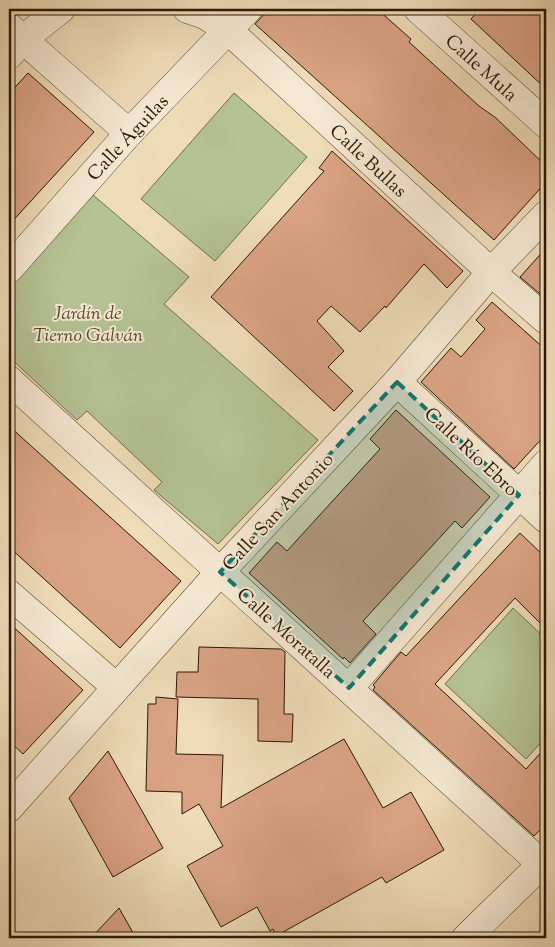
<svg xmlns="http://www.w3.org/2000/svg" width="555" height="947" font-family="'Sorts Mill Goudy',serif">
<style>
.green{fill:#b4c294;stroke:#6f6d4c}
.building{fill:#daa385;stroke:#2a1805}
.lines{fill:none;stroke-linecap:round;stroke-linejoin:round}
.minor-casing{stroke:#5b4932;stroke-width:29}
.minor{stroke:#f5e8d2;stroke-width:28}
.marked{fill:#0f766e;fill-opacity:0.2;stroke:#0f766e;stroke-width:4;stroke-dasharray:10 6;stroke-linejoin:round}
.labels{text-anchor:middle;stroke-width:4;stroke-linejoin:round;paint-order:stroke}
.street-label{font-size:19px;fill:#2a1805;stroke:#f5e8d2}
.park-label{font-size:19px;font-style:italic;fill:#534b30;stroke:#f5e8d2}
</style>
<rect width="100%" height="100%" fill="#efdcb9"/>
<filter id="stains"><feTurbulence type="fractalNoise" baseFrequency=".004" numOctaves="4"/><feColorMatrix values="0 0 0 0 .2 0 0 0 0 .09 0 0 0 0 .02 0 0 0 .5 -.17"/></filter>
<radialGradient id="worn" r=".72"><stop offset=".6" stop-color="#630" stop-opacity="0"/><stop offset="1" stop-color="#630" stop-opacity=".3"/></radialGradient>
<g class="green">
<polygon points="234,93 307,157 215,261 141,199"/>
<polygon points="93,195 189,277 164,304 318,440 218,544 154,490 162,482 87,411 77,420 9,357 9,288"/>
<polygon points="513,608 546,639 546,737 526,759 445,684"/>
</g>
<g class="building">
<polygon points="269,9 377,9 411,39 409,42 479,106 496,118 546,166 546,182 494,240 255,24"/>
<polygon points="480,9 546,9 546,89 471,19"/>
<polygon points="28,73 94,132 9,225 9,94"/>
<polygon points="332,151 463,271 447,288 424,264 386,308 385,306 360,332 331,306 317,321 344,351 328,367 353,391 334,411 211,297 324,171 319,168"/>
<polygon points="546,248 546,299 520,277"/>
<polygon points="492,302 546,350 546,434 514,469 421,382 451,348 461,357 485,329 476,320"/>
<polygon points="396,410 490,497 462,528 455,521 363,621 376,634 350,663 344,657 343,659 249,573 277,542 287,551 380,449 370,439"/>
<polygon points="9,426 181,581 120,648 9,547"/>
<polygon points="520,533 546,558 546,629 515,598 435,684 526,769 546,747 546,824 534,836 373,690 375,687 373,685 401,652 406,656"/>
<polygon points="9,623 83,690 23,754 9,741"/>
<polygon points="199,647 281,649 285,652 284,714 293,714 292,742 258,741 258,699 176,697 177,672 198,672"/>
<polygon points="156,697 178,699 176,754 223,755 221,808 344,739 383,808 411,792 444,850 386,883 382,877 276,936 273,929 270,931 257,907 221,927 187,866 223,846 199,804 182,814 182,792 146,791 148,704 156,704"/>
<polygon points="108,751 163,848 113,877 69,798"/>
<polygon points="119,908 136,938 91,938"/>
</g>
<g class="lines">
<defs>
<g id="minor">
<polyline points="187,9 205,15 228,30 491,272 546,320"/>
<polyline points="418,9 546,124"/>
<polyline points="9,27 129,133"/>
<polyline points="9,55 22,40 61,9"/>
<polyline points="9,269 129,133 248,9"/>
<polyline points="9,380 546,868"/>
<polyline points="397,382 546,519"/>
<polyline points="9,594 116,687"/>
<polyline points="349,688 546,464"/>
<polyline points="9,808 220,572 397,382 491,272 546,215"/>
<polyline points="466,938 546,860"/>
</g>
</defs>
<use href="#minor" class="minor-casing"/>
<use href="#minor" class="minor"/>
</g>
<path class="marked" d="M397 382 519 495 349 688 220 572Z"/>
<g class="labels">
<g class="street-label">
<text transform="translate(482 67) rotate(42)" y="7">Calle Mula</text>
<text transform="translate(127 137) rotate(-47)" y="7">Calle Águilas</text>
<text transform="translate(369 160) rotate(43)" y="7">Calle Bullas</text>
<text transform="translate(472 451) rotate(43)" y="7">Calle Río Ebro</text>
<text transform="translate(277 511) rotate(-47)" y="7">Calle San Antonio</text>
<text transform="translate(287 632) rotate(42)" y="7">Calle Moratalla</text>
</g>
<g class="park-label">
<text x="88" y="319">Jardín de<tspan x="88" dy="22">Tierno Galván</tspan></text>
</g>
</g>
<rect width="555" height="947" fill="none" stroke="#efdcb9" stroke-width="30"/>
<rect x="10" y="10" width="535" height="927" fill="none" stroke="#2a1805" stroke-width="2.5"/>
<rect x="15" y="15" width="525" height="917" fill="none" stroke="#2a1805"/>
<rect width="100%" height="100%" filter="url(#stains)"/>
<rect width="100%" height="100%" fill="url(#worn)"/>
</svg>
